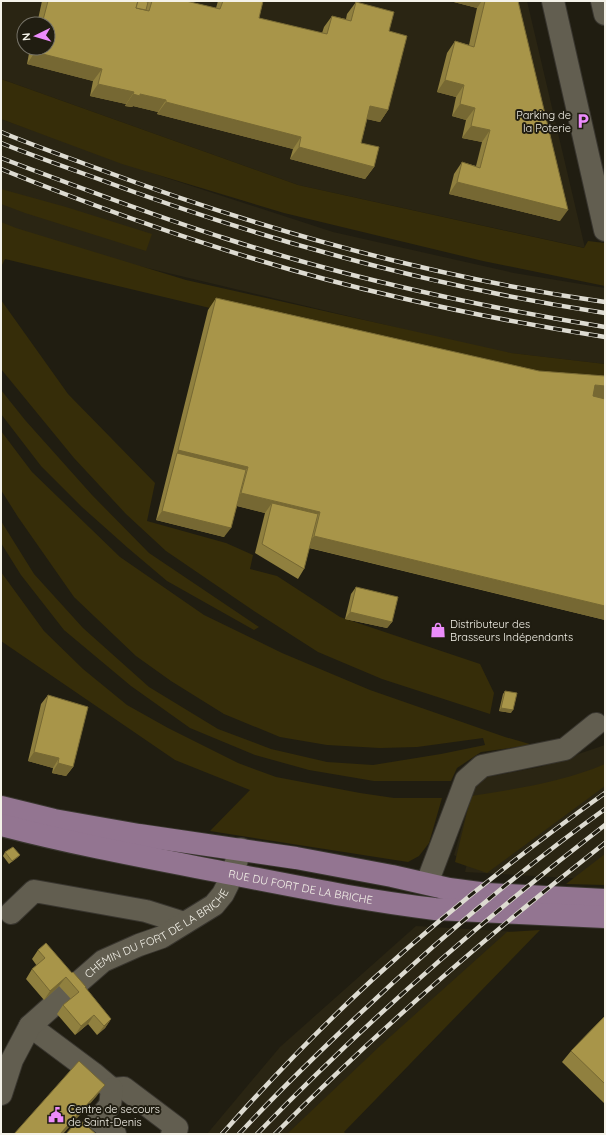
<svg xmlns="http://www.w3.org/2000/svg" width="606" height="1135" font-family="Quicksand,sans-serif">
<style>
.built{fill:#2a2513;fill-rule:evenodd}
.green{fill:#362d09}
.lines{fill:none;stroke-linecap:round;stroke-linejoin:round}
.minor-casing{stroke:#39362f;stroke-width:24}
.major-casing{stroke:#39362f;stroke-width:24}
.minor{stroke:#625e50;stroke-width:22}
.major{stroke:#937591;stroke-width:22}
.rail-casing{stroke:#dddbd1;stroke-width:4.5}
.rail{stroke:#201d11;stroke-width:3;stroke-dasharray:9;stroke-linecap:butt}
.wall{fill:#90803f}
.shaded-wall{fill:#766833}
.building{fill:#a89549;stroke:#766833}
.labels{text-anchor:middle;stroke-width:4;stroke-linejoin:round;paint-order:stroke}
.poi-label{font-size:11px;fill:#f4f2e9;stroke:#201d11;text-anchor:start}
.street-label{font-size:11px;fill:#f4f2e9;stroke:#201d11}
</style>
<rect width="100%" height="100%" fill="#201d11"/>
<g class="built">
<path d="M1 1H527L585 248 298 185 1 79ZM24 24H48V48H24Z"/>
<polygon points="1,119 167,178 333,232 514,273 605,288 605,364 494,351 122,262 1,224"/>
<polygon points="605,745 605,880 465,872 467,863 454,855 476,779 540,767"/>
<polygon points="416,926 517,932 297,1134 207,1134 280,1047"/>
</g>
<g class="green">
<polygon points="1,79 298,185 584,248 588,241 605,243 605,286 483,261 284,213 122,164 1,119"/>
<polygon points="1,189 66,207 152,234 146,251 25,213 1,204"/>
<polygon points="1,222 16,228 186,280 511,353 605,364 605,386 502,378 5,259 1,267"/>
<polygon points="1,300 68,394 155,483 147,521 226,543 253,555 250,569 277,576 340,617 480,664 494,693 490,714 382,679 318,652 254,611 166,551 126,514 74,458 1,369"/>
<polygon points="1,390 25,420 92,495 149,553 259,627 254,630 167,581 128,548 82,507 41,466 1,414"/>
<polygon points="1,431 32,472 120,557 204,615 282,653 370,690 505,737 533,745 481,752 457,768 451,781 374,781 309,770 255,755 190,728 131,686 64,630 21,575 1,543 1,521 34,574 83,628 149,687 218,729 271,749 327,762 373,765 441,754 485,745 483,738 417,747 380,748 327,745 280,737 224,714 171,681 136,656 74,597 18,517 1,490"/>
<polygon points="1,572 44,631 83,669 127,705 168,728 238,763 276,777 360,793 394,798 442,798 429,843 419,856 408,862 210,831 250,790 175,760 1,641"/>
<path d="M605 764V786L487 873 455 862 471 796C516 789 563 782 605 764Z"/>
<polygon points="605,854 605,885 566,884"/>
<polygon points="540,930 344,1132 346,1134 287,1134 381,1045 507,932"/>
</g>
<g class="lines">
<defs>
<g id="minor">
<polyline points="553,1 605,230"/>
<polyline points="602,1 605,14"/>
<polyline points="427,883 466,780 482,766 565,749 596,724"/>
<polyline points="11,913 34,891 146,911 184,923"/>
<path id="s1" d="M72 988 103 961 139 945 162 937 214 905 223 894 228 884 241 849"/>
<polyline points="30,1026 93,1073 112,1089 124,1088 177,1128 172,1134"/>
<polyline points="112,1089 110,1105 98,1120 115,1134"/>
<polyline points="1,1094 12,1060 30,1026 66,994"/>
</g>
<g id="major">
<polyline points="1,807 54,820 139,835 296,858 392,876 449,889 487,894 605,900"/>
<path id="s2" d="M1 825C77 845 155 859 232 874 299 887 367 901 435 909L605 917"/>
</g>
</defs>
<use href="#minor" class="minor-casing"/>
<use href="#major" class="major-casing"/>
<use href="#minor" class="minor"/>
<use href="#major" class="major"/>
<defs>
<g id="rail">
<path d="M1 132C32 145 64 156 96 168 260 229 431 277 605 302"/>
<path d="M1 143C31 155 62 166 93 177 259 239 429 286 605 313"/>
<path d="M1 158C75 186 149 214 224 238 348 278 476 306 605 327"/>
<path d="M1 169C130 221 262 266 397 297 466 313 535 326 605 337"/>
<path d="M222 1134C269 1081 319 1029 372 980 445 913 524 851 605 793"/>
<path d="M239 1134C275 1095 314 1057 352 1021 432 945 516 873 605 809"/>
<path d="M257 1134C365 1022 482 920 605 825"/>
<path d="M275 1134C378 1030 490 933 605 843"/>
</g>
</defs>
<use href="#rail" class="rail-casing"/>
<use href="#rail" class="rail"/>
</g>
<g class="wall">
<polygon points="42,1 144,1 148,2 149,1 186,1 216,8 218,1 263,1 259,18 322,33 324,27 332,16 346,19 347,14 356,2 389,31 388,110 380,122 367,119 361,143 374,167 365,179 290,159 293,149 157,114 158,112 133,106 132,107 125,106 126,104 90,96 93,81 27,64 30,48 48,48 48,24 37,24"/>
<polygon points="450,1 518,1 560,221 449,194 454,174 462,162 476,166 482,142 462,138 466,120 452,116 456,97 437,92 447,53 455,41 469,45 477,8"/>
<polygon points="216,298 539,371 605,376 605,399 602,398 605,399 605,620 309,548 304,569 298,579 255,553 265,513 237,506 224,537 156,520 208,310"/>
<polygon points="356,587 392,622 387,628 345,619 351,594"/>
<polygon points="505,691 511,713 499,711 503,694"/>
<polygon points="48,695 73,767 66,776 52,773 53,768 28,761 41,704"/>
<polygon points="5,852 20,855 17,858 9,864 3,856"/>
<polygon points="38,950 85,988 111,1019 105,1028 97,1035 88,1024 75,1035 57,1014 63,1005 71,999 59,986 44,1000 26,979 32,969 37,966 32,959"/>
<polygon points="605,1016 605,1104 562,1062 571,1051"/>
</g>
<g class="shaded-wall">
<polygon points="450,1 482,1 477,8"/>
<polygon points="35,52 102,69 93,81 27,64"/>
<polygon points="445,80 464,85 456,97 437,92"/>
<polygon points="98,84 134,92 126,104 90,96"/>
<polygon points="133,94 140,94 166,100 158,112 133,106 132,107 125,106"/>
<polygon points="166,102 301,137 293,149 157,114"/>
<polygon points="460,104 475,108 466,120 452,116"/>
<polygon points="370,106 388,110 380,122 362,118"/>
<polygon points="471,126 490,130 482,142 462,138"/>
<polygon points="299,147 374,167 365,179 290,159"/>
<polygon points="457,182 568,210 560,221 449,194"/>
<polygon points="595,385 605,386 605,399 587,397"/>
<polygon points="178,450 248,467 240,479 177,453"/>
<polygon points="241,493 320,512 311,524 272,503 265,513 233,505"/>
<polygon points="162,511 231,528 224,537 156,520"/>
<polygon points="314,536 605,606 605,620 306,547"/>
<polygon points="350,612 392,622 387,628 345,619"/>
<polygon points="501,708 513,710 511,713 499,711"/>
<polygon points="34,752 59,758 53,768 28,761"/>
<polygon points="58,763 73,767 66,776 52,773"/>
<polygon points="66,977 59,986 44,1000 50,991"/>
<polygon points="94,1015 88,1024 75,1035 81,1026"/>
<polygon points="111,1019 105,1028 97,1035 104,1026"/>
<polygon points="105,1085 96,1097 63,1134 60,1134"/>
</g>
<g class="building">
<polygon points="48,1 138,1 136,8 149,11 152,1 186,1 220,9 223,1 263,1 259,18 327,34 332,16 351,21 356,2 394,12 389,31 407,36 388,110 370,106 361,143 379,147 374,167 299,147 301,137 166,102 166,100 140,94 140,96 133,94 134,92 98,84 102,69 35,52 36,48 48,48 48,24 42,24"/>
<polygon points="138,1 144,1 148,2 146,10 136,8"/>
<polygon points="485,1 518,1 568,210 457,182 462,162 480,168 490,130 471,126 475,108 460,104 464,85 445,80 455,41 474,47"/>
<polygon points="216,298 539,371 605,376 605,386 595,385 593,396 605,399 605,606 314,536 320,512 241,493 248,467 178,450"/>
<polygon points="177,453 246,470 231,528 162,511"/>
<polygon points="272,503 318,514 304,569 262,544"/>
<polygon points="356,587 398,597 392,622 350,612"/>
<polygon points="505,691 517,693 513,710 501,708"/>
<polygon points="48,695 88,707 73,767 58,763 59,758 34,752"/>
<polygon points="13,847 20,855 12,861 5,852"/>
<polygon points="46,943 72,973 73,972 86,987 85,987 111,1019 104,1026 94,1015 81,1026 63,1005 79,992 66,977 50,991 32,969 45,958 38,950"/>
<polygon points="605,1016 605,1084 571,1051"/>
<polygon points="79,1061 105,1085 60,1134 14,1134"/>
<polygon points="79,1119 96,1134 66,1134"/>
</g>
<defs>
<symbol id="parking-bare" viewBox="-9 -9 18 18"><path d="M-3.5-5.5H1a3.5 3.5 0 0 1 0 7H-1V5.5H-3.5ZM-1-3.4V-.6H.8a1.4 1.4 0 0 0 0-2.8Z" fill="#ec8cfb" stroke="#201d11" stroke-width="2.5" paint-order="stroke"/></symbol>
<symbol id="shop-bare" viewBox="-9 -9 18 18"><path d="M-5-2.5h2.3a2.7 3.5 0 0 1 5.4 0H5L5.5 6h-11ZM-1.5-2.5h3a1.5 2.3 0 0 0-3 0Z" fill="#ec8cfb" stroke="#201d11" stroke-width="2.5" paint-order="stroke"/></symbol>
<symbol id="civic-bare" viewBox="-9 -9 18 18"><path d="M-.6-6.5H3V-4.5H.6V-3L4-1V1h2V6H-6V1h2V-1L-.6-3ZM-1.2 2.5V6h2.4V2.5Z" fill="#ec8cfb" stroke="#201d11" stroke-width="2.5" paint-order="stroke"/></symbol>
</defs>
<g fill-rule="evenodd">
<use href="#parking-bare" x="572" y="110" width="22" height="22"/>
<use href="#shop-bare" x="427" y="619" width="22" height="22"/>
<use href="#civic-bare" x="45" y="1104" width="22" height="22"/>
</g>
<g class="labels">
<g class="poi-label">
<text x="571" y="119" text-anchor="end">Parking de<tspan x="571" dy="13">la Poterie</tspan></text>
<text x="450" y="628">Distributeur des<tspan x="450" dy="13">Brasseurs Indépendants</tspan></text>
<text x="68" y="1113">Centre de secours<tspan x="68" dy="13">de Saint-Denis</tspan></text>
</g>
<g class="street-label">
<text dy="4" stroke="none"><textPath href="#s2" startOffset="306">RUE DU FORT DE LA BRICHE</textPath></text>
<text dy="4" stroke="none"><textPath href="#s1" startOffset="102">CHEMIN DU FORT DE LA BRICHE</textPath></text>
</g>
</g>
<rect width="606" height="1135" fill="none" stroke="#f4f2e9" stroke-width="4"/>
<g transform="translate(36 36) rotate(265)"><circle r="19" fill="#201d11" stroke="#757267"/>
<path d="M0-3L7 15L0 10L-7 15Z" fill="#ec8cfb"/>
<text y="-6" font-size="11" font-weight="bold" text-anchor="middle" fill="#f4f2e9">N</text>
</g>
</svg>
